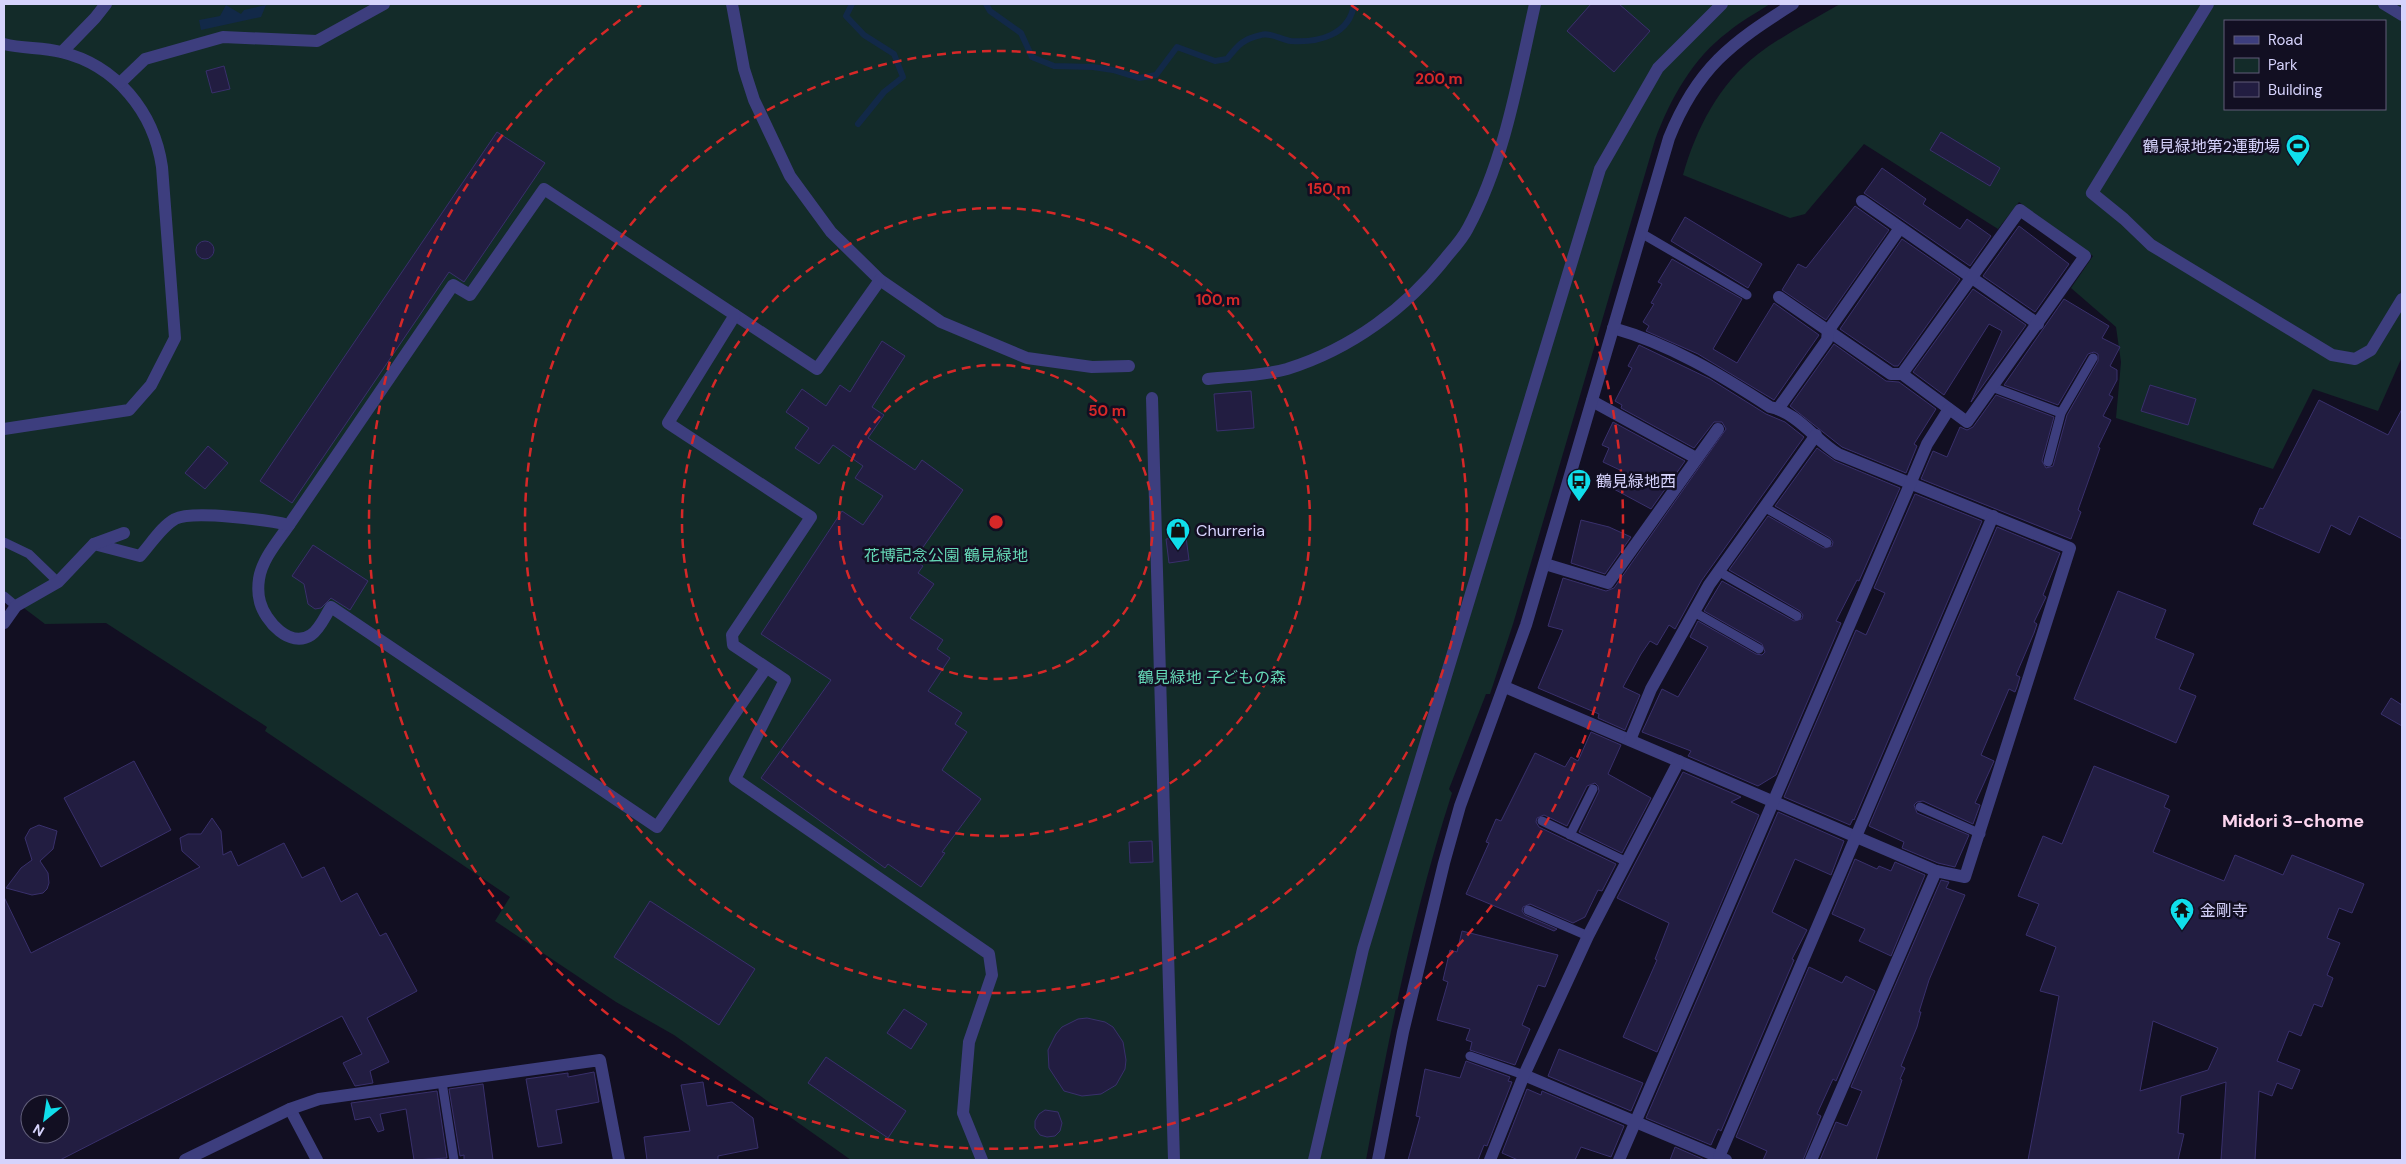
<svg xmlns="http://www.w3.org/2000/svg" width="2406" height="1164" font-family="'DM Sans','Noto Sans JP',sans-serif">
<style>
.green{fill:#132b29;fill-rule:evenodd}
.water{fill:#122948}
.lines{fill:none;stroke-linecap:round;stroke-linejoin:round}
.stream{stroke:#122948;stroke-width:6}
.building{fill:#221d41;stroke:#39306c;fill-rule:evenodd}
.service{stroke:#3d3e7e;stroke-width:9}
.pedestrian{stroke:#3d3e7e;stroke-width:12}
.minor{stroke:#3d3e7e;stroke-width:12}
.tertiary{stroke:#3d3e7e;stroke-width:12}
.ring{fill:none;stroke:#d62828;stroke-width:2.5;stroke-dasharray:9 6}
.labels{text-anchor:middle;stroke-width:5;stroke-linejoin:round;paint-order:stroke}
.poi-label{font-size:16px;fill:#d6d3fc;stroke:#120f22;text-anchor:start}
.park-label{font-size:16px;fill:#64d7b5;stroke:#120f22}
.neighbourhood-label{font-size:18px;font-weight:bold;fill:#fcd5ef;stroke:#120f22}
.centre{fill:#d62828;stroke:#120f22;stroke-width:2.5}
.ring-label{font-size:15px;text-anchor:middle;font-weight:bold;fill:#d62828;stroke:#120f22;stroke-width:5;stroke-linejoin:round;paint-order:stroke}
</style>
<rect width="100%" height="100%" fill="#120f22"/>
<g class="green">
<path d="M4 4H1770C1756 13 1741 21 1728 32 1693 58 1670 99 1655 140L1513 624 1490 694H1486L1449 789 1452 793C1413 913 1389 1037 1366 1160H851L674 1035 616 1002 495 921 510 897 265 731 267 727 106 623 45 624 4 593Z"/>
<path d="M1840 4H2402V357L2378 411 2313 389 2273 469 2116 418 2121 362 2116 327 2071 288 2093 256 2019 202 1998 229 1864 144 1805 214 1790 218 1683 175C1696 129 1719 84 1758 54 1783 35 1813 20 1840 4ZM2225 21H2385V109H2225Z"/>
</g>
<polygon class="water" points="226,5 241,14 244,10 266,5 261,17 201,30 199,20 220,16"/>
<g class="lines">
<g class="stream">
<polyline points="852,4 846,16 864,35 894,54 903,77 884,92 858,124"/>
<path d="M986 4 990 11 1021 33 1032 57 1054 66 1093 67 1113 70 1139 78 1156 75 1177 47 1215 61 1227 59C1238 45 1243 39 1261 35 1270 32 1282 40 1291 41 1318 43 1350 35 1354 4"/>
</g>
</g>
<g class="building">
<polygon points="1591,4 1619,4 1650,31 1614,72 1567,31"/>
<polygon points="224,66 230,89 212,93 206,71"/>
<polygon points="497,132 545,163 464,282 449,272 292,503 260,481"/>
<polygon points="1941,132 2000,168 1990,186 1930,150"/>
<polygon points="1882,168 1926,199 1923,204 1960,229 1967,219 1991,236 1970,266 1864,193"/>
<polygon points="1855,206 1889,230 1826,320 1782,290 1798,264 1806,268"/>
<polygon points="1685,217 1762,264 1748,288 1671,241"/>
<polygon points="2019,226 2069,264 2035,312 1983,276"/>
<polygon points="1902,239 1960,279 1898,366 1894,366 1840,329"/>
<circle cx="205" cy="250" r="9"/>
<polygon points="1672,259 1742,299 1713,349 1737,363 1774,303 1819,335 1774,400 1698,354 1646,331 1649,326 1643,322 1654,304 1651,303 1662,284 1658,282"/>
<polygon points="1973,289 2026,325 1971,402 2002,331 1989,324 1944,395 1913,372"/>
<polygon points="2064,299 2109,326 2102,338 2120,347 2110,366 2117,370 2117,380 2109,395 2113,397 2103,416 2111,420 2098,447 2100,448 2078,510 2081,512 2071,539 1921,479 1933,451 1947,457 1960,427 1967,430 1973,427 1996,395 2054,417 2042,461 2046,468 2053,466 2067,415 2098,361 2098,354 2094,352 2088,354 2058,405 2004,385"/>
<polygon points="882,341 905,356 872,407 884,415 868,438 915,470 922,460 963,490 914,560 923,566 918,573 934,584 910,618 943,640 937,649 950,658 928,691 962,713 955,724 967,732 942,770 981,799 942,852 945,853 921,887 888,864 885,868 761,778 831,680 761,634 842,511 863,525 883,496 855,478 863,466 833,445 819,464 795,448 809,428 786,412 802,389 826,406 840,385 850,392"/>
<polygon points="1834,344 1886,381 1899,382 1936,409 1914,444 1917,446 1906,473 1842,447 1790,406"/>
<polygon points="1639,345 1710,379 1766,414 1785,422 1804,437 1702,580 1675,629 1669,625 1657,645 1650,641 1641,654 1623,687 1640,695 1625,730 1598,718 1599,714 1538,688 1563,630 1548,626 1563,578 1606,591 1614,588 1726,429 1722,422 1714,422 1694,448 1621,408 1622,405 1615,401 1632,368 1628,366"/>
<polygon points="2150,385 2196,399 2188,425 2141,411"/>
<polygon points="1251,391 1254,428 1217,431 1214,394"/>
<polygon points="2319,400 2388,435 2402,409 2402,539 2359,516 2350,535 2331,525 2319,553 2253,524 2260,508 2263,509"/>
<polygon points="1613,422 1685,461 1651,509 1612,488 1622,471 1603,462 1609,448 1602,445"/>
<polygon points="208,446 228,463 205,489 185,473"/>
<polygon points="1817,448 1835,461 1900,488 1859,581 1857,580 1836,621 1841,623 1776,775 1758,786 1688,756 1691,751 1642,732 1662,689 1678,697 1708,647 1690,637 1698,621 1756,654 1762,655 1765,652 1762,644 1704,611 1722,581 1794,621 1802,619 1803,615 1800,611 1729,570 1768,516 1824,548 1832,546 1833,542 1830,538 1775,506"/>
<polygon points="1915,494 1982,521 1854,820 1853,819 1850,825 1784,797 1856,630 1866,635 1885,593 1874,588"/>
<polygon points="1581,520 1609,527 1631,537 1605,574 1571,563"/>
<polygon points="1997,527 2060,553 2043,595 2046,597 2034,622 2037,624 2034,633 2016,675 2020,677 2017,687 2015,692 2009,689 1981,755 1994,761 1975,803 1980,805 1973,824 1923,801 1917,802 1914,805 1917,813 1969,835 1955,867 1938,863 1902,848 1904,842 1869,826"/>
<polygon points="1186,537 1189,560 1169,563 1166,539"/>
<polygon points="313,545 368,581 350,610 331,598 321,608 315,609 308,604 304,584 292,576"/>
<polygon points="2118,591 2166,610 2155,638 2194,654 2179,689 2196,696 2176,743 2074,699"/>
<polygon points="2391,698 2402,705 2402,726 2381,714"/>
<polygon points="1591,732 1621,745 1608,774 1651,798 1622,853 1579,832 1599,791 1598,786 1595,783 1587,786 1567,826 1544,815 1537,818 1536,822 1539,827 1616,864 1602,891 1598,890 1585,917 1573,923 1530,904 1523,907 1522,911 1525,915 1557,929 1554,931 1466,894 1489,843 1486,842 1496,819 1501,821 1535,753 1565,767 1571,757 1578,761"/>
<polygon points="134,761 171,830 101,867 64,798"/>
<path d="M2094 766 2169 796 2164 807 2170 810 2153 852 2224 881 2235 855 2283 875 2292 855 2364 884 2352 913 2339 908 2327 938 2340 943 2327 975 2333 978 2322 1007 2314 1004 2301 1036 2289 1031 2277 1061 2300 1070 2292 1089 2277 1083 2272 1096 2259 1091 2255 1160H2221L2226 1082 2181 1096 2178 1133 2184 1134 2178 1160H2028L2059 996 2040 991 2056 947 2026 935 2039 904 2018 896 2043 836 2062 844ZM2153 1021 2218 1048 2208 1070 2140 1091Z"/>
<polygon points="1683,772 1741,797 1731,802 1759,815 1657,1052 1623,1037 1657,960 1655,959 1669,923 1617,898"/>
<polygon points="1778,812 1844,841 1831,875 1795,859 1772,912 1807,930 1792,959 1794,960 1721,1131 1718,1129 1711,1145 1646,1118"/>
<path d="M212 818 221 831 223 855 231 851 238 866 284 843 302 878 324 867 341 902 357 893 380 936 386 933 417 991 367 1018 389 1062 370 1071 373 1083 355 1086 343 1063 362 1054 342 1016 60 1160H4V897L31 953 200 867 182 851 180 838 188 834H201ZM30 1104H60V1134H30Z"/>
<polygon points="39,825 57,831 53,849 40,861 48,873 49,883 47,889 43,893 32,895 6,888 21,868 32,860 25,838 30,829"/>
<polygon points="1152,841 1153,862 1130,863 1129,842"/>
<polygon points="1855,859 1877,869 1879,866 1891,871 1895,862 1925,875 1891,956 1859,941 1865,929 1832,914"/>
<polygon points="1941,880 1949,882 1946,888 1965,895 1929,980 1919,1012 1921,1012 1917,1027 1901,1066 1905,1068 1900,1079 1902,1080 1876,1160 1820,1160 1836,1122 1847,1126 1862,1091 1851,1087"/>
<polygon points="650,901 755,969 719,1025 614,957"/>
<polygon points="1462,931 1558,955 1545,987 1538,985 1522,1025 1530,1029 1515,1065 1470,1050 1472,1042 1466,1040 1470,1029 1437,1020 1448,982 1443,980 1450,950 1457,952"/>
<polygon points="1809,967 1842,983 1846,976 1875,991 1836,1081 1833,1079 1817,1114 1821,1116 1803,1160 1763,1160 1767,1151 1736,1137"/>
<polygon points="904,1009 927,1024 911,1049 887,1033"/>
<polygon points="1087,1018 1105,1022 1113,1027 1123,1042 1126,1060 1125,1069 1116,1085 1101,1094 1082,1096 1064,1091 1049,1068 1048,1050 1056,1034 1062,1027 1078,1019"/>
<polygon points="1559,1049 1643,1083 1631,1111 1548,1076"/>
<polygon points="826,1057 906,1111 888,1138 808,1083"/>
<polygon points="1466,1061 1510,1077 1508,1081 1512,1082 1487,1146 1484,1145 1478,1160 1408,1160 1420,1117 1416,1116 1425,1069 1460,1078"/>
<polygon points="594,1072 599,1102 556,1110 562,1143 538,1147 526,1079 568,1073 568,1077"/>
<polygon points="703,1082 707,1106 732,1102 753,1118 758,1148 718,1156 718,1160 647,1160 644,1137 690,1131 681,1085"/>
<polygon points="483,1084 493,1160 464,1160 464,1155 460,1156 449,1089"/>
<polygon points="1527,1089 1541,1095 1542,1091 1624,1126 1611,1157 1581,1147 1575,1160 1518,1160 1502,1153"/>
<polygon points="437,1091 447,1158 414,1160 406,1109 380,1114 384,1130 378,1132 370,1117 355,1120 351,1103"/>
<polygon points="1045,1110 1058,1112 1062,1123 1060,1131 1055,1136 1047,1137 1040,1135 1035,1128 1035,1121 1039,1114"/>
<polygon points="1675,1147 1705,1160 1670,1160"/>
</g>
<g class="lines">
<g class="service">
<polyline points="1641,233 1747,295"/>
<polyline points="1992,387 2061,413"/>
<polyline points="2048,462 2061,413 2093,358"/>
<polyline points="1764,507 1827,543"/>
<polyline points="4,542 29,554 58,582"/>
<polyline points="1718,571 1797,616"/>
<polyline points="4,596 16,606"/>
<polyline points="1694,612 1759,649"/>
<polyline points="1920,807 1981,834"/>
<polyline points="1542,821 1627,862"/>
<polyline points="1570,835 1593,789"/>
<polyline points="1528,910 1588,936"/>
<polyline points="1470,1056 1524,1075"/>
<polyline points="442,1082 454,1160"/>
</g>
<g class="pedestrian">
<polyline points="732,4 744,69 754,100 790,176 831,232 880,280 941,322 1027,358 1092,367 1129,366"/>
<polyline points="2208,4 2092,193 2124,219 2151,245 2332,355 2355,359 2371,350 2402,299"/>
<polyline points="2384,4 2402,15"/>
<path d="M4 44C23 49 42 47 61 52 116 65 154 112 162 167L175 338 151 385 129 410 4 429"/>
<polyline points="62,52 95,18 106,4"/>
<polyline points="120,83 145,59 223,37 317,41 384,4"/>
<polyline points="735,315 817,369 880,280"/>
<path d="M1208 379C1233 376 1262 376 1287 369 1351 349 1407 308 1448 255 1455 247 1463 238 1468 228 1505 159 1518 79 1535 4"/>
<polyline points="1152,398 1174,1160"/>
<path d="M289 525C278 541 262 559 259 579 258 586 258 595 260 602 265 621 290 649 311 635 320 629 325 616 331 607L657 827 766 668"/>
<path d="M94 544 140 556C151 544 161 527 175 519 193 510 267 520 289 525L453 285 470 295 544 189 735 315 668 423 811 517 732 635 733 645 785 680 735 779 989 954 992 975 969 1042 963 1113 982 1160"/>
<polyline points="4,623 16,606 58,582 94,544 124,533"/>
<polyline points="1314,1160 1363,949 1600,169 1658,68 1722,4"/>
</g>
<g class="minor">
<polyline points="1862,201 2038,324"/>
<polyline points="1779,297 1891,374 1902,374 1967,422 2085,256 2020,210 1902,374"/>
<polyline points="1592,401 1696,458"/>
<polyline points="1778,409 1827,340 1828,331 1900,228"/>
<polyline points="1545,564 1608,583 1718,429"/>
<path d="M1505 687 1936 871 1965 877 2070 548 1838 454C1815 440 1798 413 1770 407 1721 375 1670 344 1613 328"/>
<polyline points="1630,740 1651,689 1709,585 1816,435"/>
<polyline points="1524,1075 1726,1160"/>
<polyline points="290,1109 317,1160"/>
<polyline points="1719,1157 1993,516"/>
<polyline points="185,1160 290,1109 319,1099 600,1060 619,1160"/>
<polyline points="1490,1160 1524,1075 1588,936 1679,761"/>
<polyline points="1619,1160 1911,482 1927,444 1949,409"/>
<polyline points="1811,1160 1936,871"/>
</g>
<path class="tertiary" d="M1378 1160 1403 1032 1444 863 1460 806 1526 625 1669 138C1697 68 1731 43 1793 4"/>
</g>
<g class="ring">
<circle cx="996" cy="522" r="157"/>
<circle cx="996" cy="522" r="314"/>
<circle cx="996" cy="522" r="471"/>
<path d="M1351 5A627 627 0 1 1 641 5"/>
</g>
<defs>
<symbol id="stadium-pin" viewBox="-11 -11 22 30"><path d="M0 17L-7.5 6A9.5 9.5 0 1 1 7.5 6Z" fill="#10deeb" stroke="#120f22"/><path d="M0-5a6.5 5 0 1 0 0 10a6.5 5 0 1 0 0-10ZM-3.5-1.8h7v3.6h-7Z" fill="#111"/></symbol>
<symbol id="bus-pin" viewBox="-11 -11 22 30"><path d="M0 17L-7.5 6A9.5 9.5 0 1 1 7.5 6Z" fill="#10deeb" stroke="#120f22"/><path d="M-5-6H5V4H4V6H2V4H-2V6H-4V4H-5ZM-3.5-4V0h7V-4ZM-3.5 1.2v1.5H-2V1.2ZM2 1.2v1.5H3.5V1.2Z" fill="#111"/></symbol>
<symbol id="shop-pin" viewBox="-11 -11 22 30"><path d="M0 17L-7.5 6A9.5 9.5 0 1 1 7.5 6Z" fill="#10deeb" stroke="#120f22"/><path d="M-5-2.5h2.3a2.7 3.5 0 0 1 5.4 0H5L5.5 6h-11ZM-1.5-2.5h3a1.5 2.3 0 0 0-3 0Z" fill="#111"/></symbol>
<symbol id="temple-pin" viewBox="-11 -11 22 30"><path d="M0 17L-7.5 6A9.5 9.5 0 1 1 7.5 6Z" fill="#10deeb" stroke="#120f22"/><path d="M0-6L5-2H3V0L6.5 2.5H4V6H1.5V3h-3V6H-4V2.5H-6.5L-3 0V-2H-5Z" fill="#111"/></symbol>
</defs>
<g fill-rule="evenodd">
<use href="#stadium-pin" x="2284" y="132" width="28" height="38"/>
<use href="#bus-pin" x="1565" y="467" width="28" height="38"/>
<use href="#shop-pin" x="1164" y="516" width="28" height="38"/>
<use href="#temple-pin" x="2168" y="896" width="28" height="38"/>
</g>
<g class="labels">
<g class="poi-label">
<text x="2280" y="152" text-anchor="end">鶴見緑地第2運動場</text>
<text x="1596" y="487">鶴見緑地西</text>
<text x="1196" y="536">Churreria</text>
<text x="2200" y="916">金剛寺</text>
</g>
<g class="park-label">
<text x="946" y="561">花博記念公園 鶴見緑地</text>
<text x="1212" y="683">鶴見緑地 子どもの森</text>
</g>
<g class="neighbourhood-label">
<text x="2293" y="827">Midori 3-chome</text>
</g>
</g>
<circle cx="996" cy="522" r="8" class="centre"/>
<g class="ring-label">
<text x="1439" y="84">200 m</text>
<text x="1329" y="194">150 m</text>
<text x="1218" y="305">100 m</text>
<text x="1107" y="416">50 m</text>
</g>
<rect width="2406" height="1164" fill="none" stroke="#d6d3fc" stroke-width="10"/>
<rect x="2224" y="20" width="162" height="90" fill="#120f22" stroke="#605d79"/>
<rect x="2234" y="36" width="25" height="8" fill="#3d3e7e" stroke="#605d79"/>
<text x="2268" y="45" font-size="15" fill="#d6d3fc">Road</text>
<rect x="2234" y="58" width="25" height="15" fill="#132b29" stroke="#605d79"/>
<text x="2268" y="70" font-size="15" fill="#d6d3fc">Park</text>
<rect x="2234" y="82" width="25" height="15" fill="#221d41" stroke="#605d79"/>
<text x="2268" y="95" font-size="15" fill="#d6d3fc">Building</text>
<g transform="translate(45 1119) rotate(210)"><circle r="24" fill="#120f22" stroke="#605d79"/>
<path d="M0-4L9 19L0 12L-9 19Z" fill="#10deeb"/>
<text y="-8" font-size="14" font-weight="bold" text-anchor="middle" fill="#d6d3fc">N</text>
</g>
</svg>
